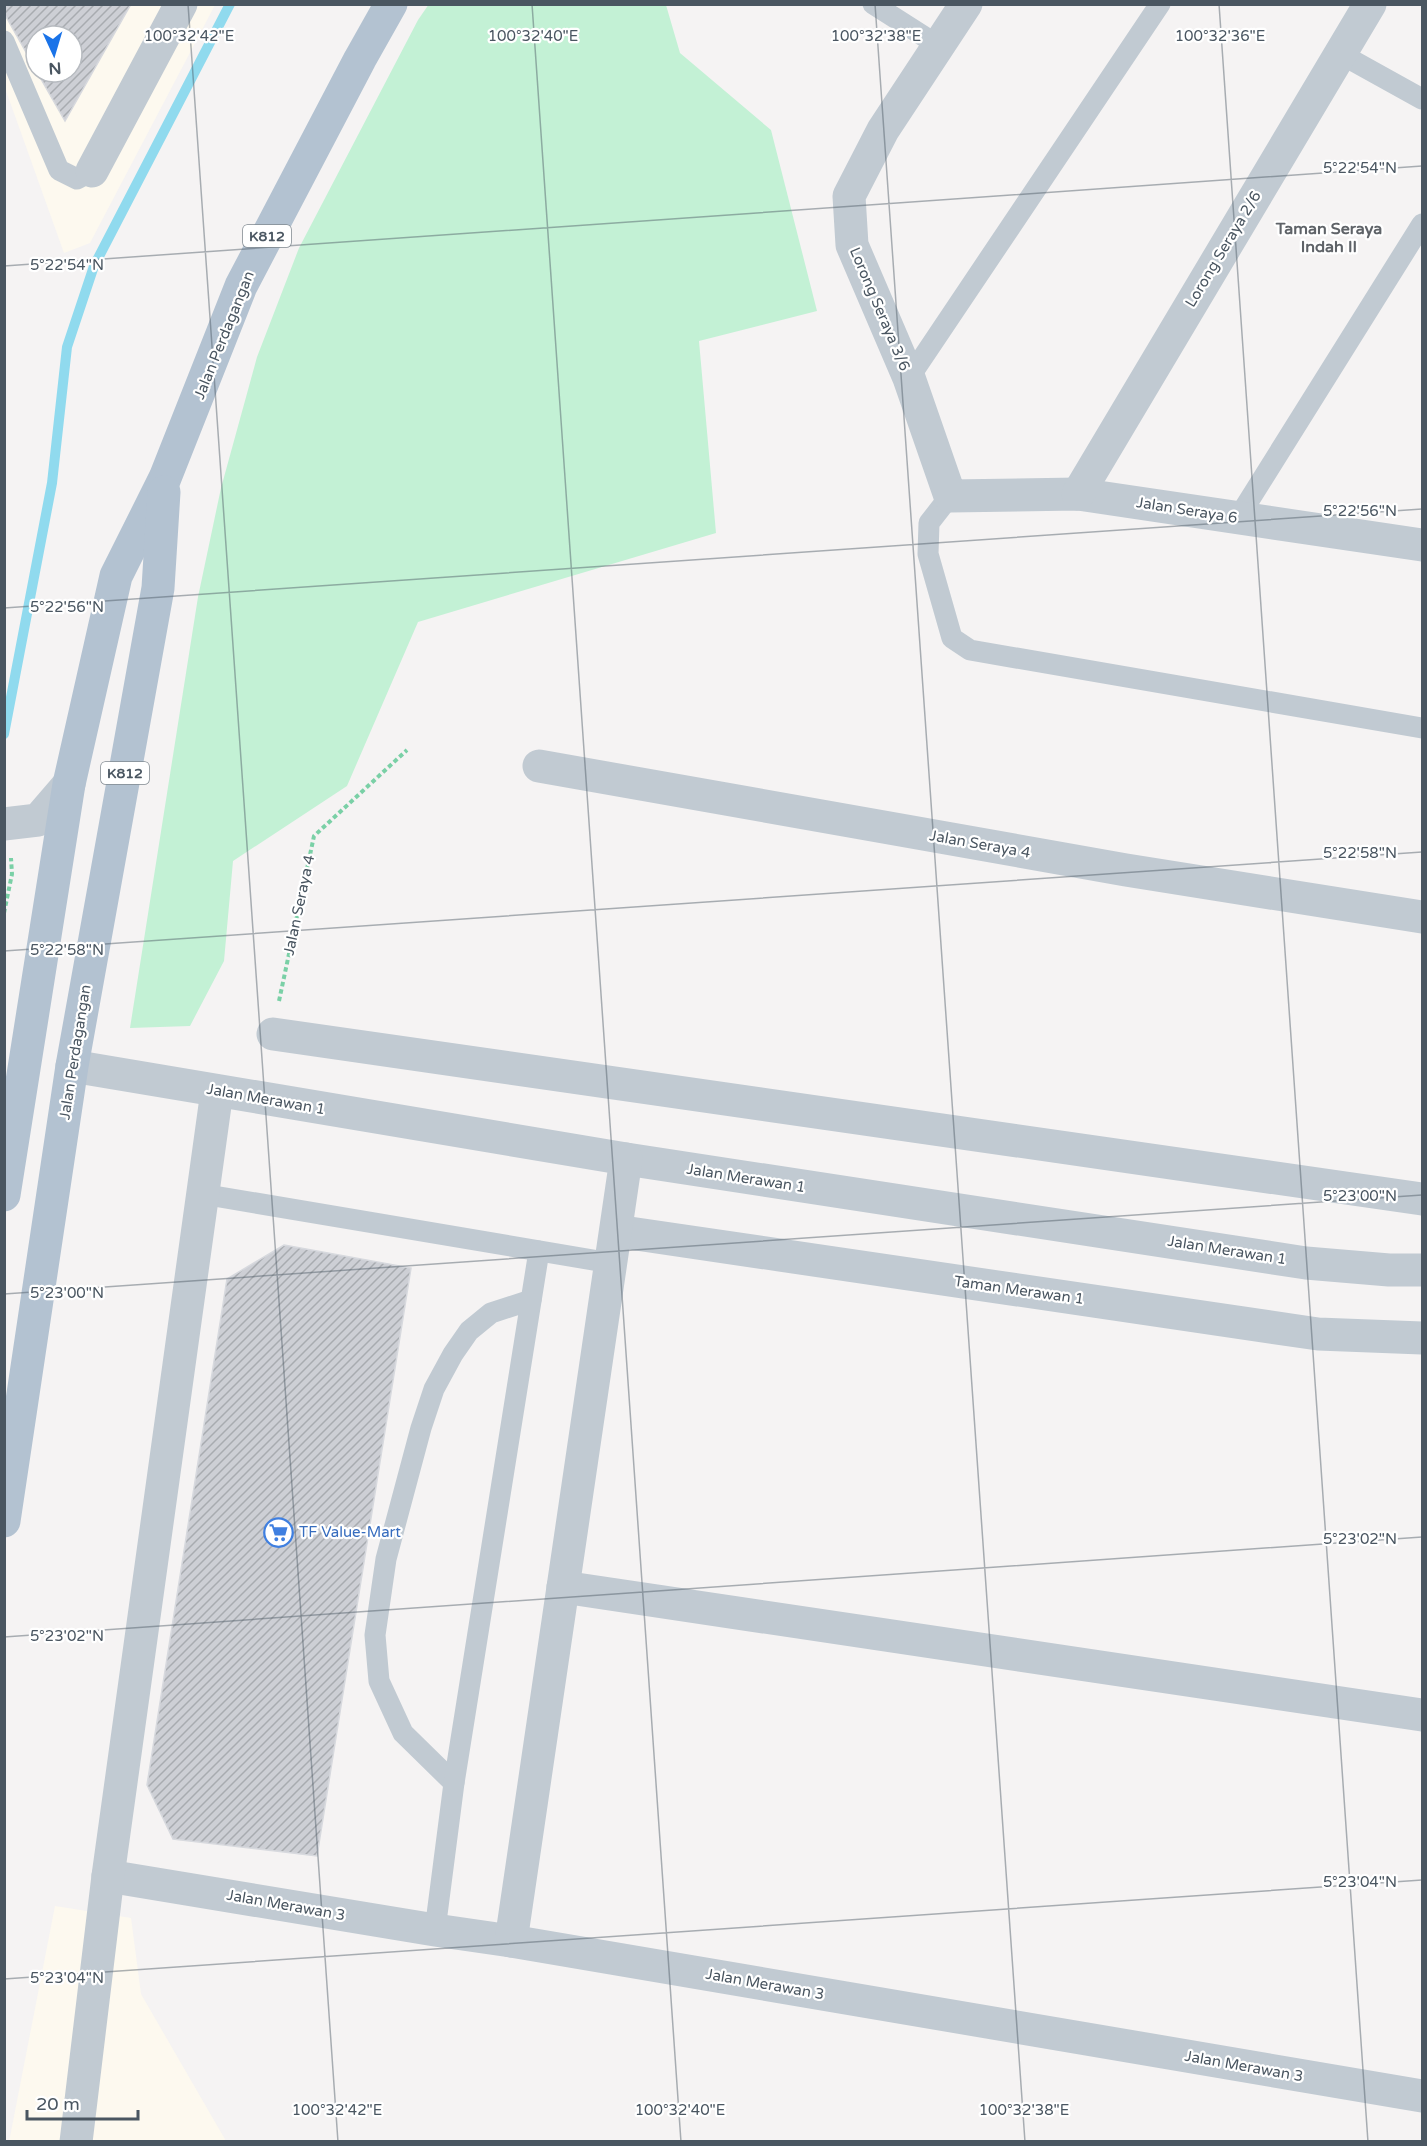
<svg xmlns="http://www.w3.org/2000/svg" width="1427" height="2146" font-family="'Varela Round',sans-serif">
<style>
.commercial{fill:#fdf9ef;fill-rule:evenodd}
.grass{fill:#c3f1d5}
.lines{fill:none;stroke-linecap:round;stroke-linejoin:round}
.stream{stroke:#90daee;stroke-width:10}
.building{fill:url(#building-hatch);stroke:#d7d9de;stroke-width:1.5}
.path{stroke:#7ad0a6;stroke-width:4;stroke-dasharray:4.5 3;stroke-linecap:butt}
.service{stroke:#c1cad2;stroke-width:21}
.minor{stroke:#c1cad2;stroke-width:33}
.primary{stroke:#b3c2d1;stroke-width:33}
.ticks{fill:none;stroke:#4a5661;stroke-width:1.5;stroke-opacity:0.45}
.labels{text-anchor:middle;stroke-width:4.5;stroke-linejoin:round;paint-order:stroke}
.shield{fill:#fff;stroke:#808990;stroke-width:1.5}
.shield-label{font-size:14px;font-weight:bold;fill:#4a5661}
.street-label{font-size:15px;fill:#4a5661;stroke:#fff}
.shop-label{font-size:15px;fill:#366cbe;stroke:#fff;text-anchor:start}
.neighbourhood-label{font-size:16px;font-weight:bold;fill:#5f6368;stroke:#fff}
.ticks-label{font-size:15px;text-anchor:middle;fill:#4a5661;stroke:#fff;stroke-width:4.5;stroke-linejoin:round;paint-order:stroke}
</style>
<defs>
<pattern id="building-hatch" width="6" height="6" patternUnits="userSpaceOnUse" patternTransform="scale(1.5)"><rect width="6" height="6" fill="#cdcfd5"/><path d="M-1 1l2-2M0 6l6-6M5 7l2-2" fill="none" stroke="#a8abb0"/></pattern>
</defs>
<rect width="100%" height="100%" fill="#f5f3f3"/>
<g class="commercial">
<path d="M5 5H215L90 243 64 253 5 88ZM36 36H72V72H36Z"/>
<polygon points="55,1906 131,1918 141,1994 226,2141 9,2142"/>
</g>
<polygon class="grass" points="429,4 666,5 680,53 771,130 817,311 699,341 716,533 418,622 347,786 233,861 224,961 190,1026 130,1028 198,597 221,488 257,357 299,248 418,20"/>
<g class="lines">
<polyline class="stream" points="4,734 52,483 67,347 94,266 230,4"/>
</g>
<g class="building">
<polygon points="4,4 131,4 65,121 37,72 72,72 72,36 36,36 36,70 4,13"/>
<polygon points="284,1245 411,1268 317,1856 173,1839 147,1785 227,1279"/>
</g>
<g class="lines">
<g class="path">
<polyline points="4,913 12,874 11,858"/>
<polyline points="279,1001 314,836 407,750"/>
</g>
<g class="service">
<polyline points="873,4 939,46"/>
<polyline points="4,41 59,170 77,179 92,171"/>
<polyline points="1339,53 1422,99"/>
<polyline points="909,378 1160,4"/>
<polyline points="950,496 929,523 928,554 952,638 970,650 1422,728"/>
<polyline points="1238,518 1422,224"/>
<polyline points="202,1194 611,1263"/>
<polyline points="454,1783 403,1733 379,1681 375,1635 386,1559 421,1428 434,1389 453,1354 469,1331 491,1313 531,1300"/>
<polyline points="435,1930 454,1783 539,1251"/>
</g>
<g class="minor">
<polyline points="966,4 883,130 849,196 852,245 909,378 950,496 1078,494 1422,545"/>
<polyline points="92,171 181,4"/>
<polyline points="1078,494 1370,4"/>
<polyline points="539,766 1126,870 1422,917"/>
<polyline points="4,824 38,820 69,784"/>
<polyline points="273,1034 1422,1199"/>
<polyline points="72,1066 626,1159 1306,1263 1389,1270 1422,1270"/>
<polyline points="616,1231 1318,1334 1422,1338"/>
<polyline points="563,1587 1422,1715"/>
<polyline points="108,1876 435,1930 511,1941 1422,2096"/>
<polyline points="511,1941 626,1159"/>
<polyline points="76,2142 108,1876 217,1091"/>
</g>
<g class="primary">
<polyline points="4,1195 69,784 116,576 165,478 241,286 360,59 391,4"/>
<polyline points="4,1521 72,1066 158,588 164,492"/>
</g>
</g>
<path class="ticks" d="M188 4 338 2142M532 4 681 2142M875 4 1025 2142M1219 4 1368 2142M4 266 1422 166M4 608 1422 509M4 951 1422 852M4 1294 1422 1195M4 1637 1422 1537M4 1979 1422 1880"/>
<defs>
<symbol id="supermarket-ring" viewBox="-11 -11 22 22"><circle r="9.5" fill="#fff" stroke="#3f7fe0" stroke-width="1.5"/><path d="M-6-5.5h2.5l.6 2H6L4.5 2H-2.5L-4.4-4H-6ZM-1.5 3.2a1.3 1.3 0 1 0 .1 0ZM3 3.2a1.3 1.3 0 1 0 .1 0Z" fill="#3f7fe0"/></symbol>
</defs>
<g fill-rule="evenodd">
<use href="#supermarket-ring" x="262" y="1516" width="33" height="33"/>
</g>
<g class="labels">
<g class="shield">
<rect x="243" y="225" width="48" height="22" rx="4.5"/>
<rect x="101" y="762" width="48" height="22" rx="4.5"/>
</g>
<g class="shield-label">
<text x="267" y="241">K812</text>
<text x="125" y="778">K812</text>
</g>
<g class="street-label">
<text transform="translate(1223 249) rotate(-59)" y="5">Lorong Seraya 2/6</text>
<text transform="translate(880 309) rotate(67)" y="5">Lorong Seraya 3/6</text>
<text transform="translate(224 335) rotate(-68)" y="5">Jalan Perdagangan</text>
<text transform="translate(1187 510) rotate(9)" y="5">Jalan Seraya 6</text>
<text transform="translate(980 844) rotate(10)" y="5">Jalan Seraya 4</text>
<text transform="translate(299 905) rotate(-78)" y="5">Jalan Seraya 4</text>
<text transform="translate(75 1052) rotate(-81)" y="5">Jalan Perdagangan</text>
<text transform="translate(266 1099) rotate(10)" y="5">Jalan Merawan 1</text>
<text transform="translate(746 1178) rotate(9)" y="5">Jalan Merawan 1</text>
<text transform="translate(1227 1250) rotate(9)" y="5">Jalan Merawan 1</text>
<text transform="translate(1019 1290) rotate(8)" y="5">Taman Merawan 1</text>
<text transform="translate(286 1905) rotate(10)" y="5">Jalan Merawan 3</text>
<text transform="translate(765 1984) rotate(10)" y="5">Jalan Merawan 3</text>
<text transform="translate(1244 2066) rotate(10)" y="5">Jalan Merawan 3</text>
</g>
<g class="shop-label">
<text x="299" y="1537">TF Value-Mart</text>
</g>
<g class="neighbourhood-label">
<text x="1329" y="234">Taman Seraya<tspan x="1329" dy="18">Indah II</tspan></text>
</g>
</g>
<g class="ticks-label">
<text x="189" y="41">100°32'42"E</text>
<text x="533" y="41">100°32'40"E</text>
<text x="876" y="41">100°32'38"E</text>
<text x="1220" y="41">100°32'36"E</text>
<text x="1360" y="173">5°22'54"N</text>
<text x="67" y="270">5°22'54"N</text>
<text x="1360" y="516">5°22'56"N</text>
<text x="67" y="612">5°22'56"N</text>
<text x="1360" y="858">5°22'58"N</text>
<text x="67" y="955">5°22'58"N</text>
<text x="1360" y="1201">5°23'00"N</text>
<text x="67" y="1298">5°23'00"N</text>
<text x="1360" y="1544">5°23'02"N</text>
<text x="67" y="1641">5°23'02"N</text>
<text x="1360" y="1887">5°23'04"N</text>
<text x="67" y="1983">5°23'04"N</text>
<text x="337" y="2115">100°32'42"E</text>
<text x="680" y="2115">100°32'40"E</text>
<text x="1024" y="2115">100°32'38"E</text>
</g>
<rect width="1427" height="2146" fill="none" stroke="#4a5661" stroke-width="12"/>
<g transform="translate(54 54) rotate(176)"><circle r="28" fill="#ffffff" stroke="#b7bbc0" stroke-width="1.5"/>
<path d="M0-4.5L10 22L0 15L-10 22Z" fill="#1a73e8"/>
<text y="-9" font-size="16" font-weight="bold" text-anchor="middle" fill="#4a5661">N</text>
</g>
<path d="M27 2110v9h111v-9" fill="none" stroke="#4a5661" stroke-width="3"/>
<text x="36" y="2110" font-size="18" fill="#4a5661" stroke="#ffffff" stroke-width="4.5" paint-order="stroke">20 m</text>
</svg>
